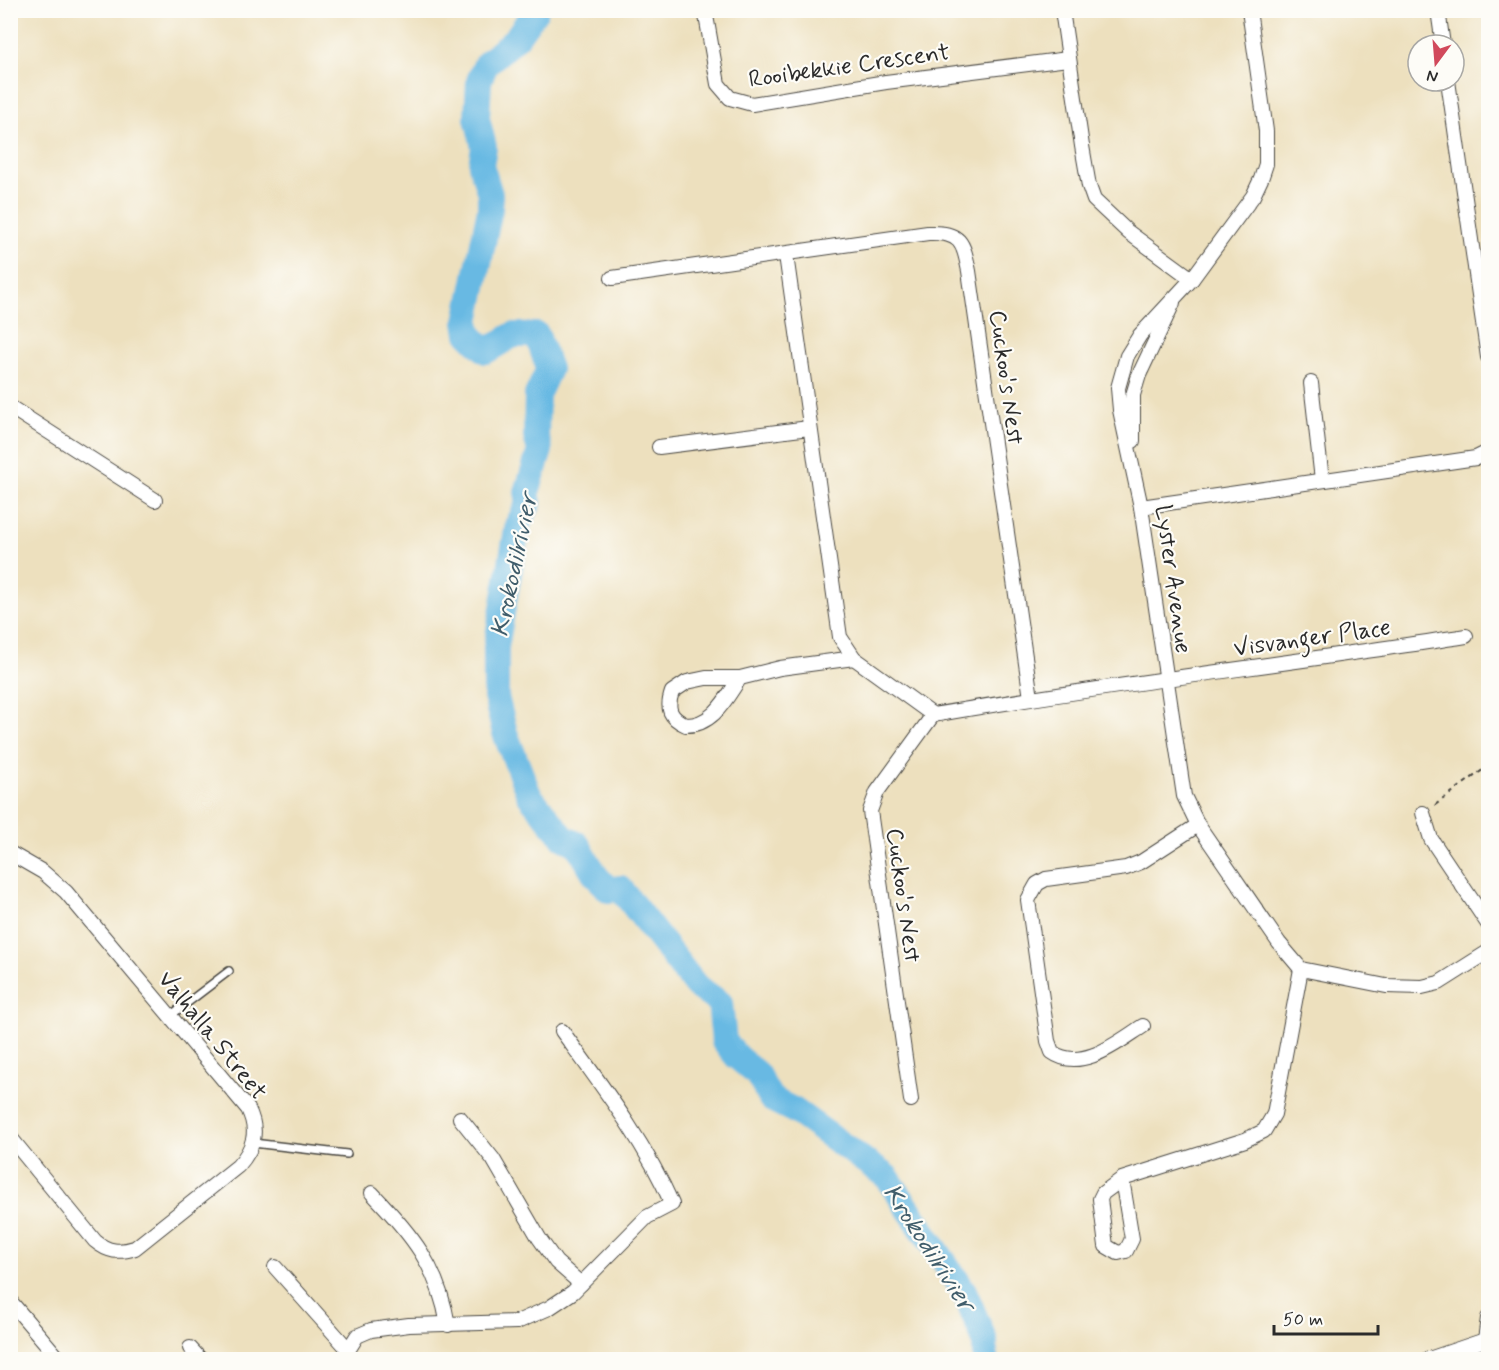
<svg xmlns="http://www.w3.org/2000/svg" width="1499" height="1370" font-family="Mynerve,sans-serif">
<style>
.lines{fill:none;stroke-linecap:round;stroke-linejoin:round}
.river{stroke:#68b9e3;stroke-width:26}
.service-casing{stroke:#484641;stroke-width:10}
.minor-casing{stroke:#484641;stroke-width:16}
.path{stroke:#484641;stroke-width:2;stroke-dasharray:4.5 4.5;stroke-linecap:butt}
.service{stroke:#fff;stroke-width:7}
.minor{stroke:#fff;stroke-width:14}
.labels{text-anchor:middle;stroke-width:4.5;stroke-linejoin:round;paint-order:stroke}
.street-label{font-size:24px;fill:#2b2b2b;stroke:#fdfcf7}
.water-label{font-size:26px;font-style:italic;fill:#405d6b;stroke:#fdfcf7}
</style>
<rect width="100%" height="100%" fill="#fdfcf7"/>
<filter id="ink" filterUnits="userSpaceOnUse"><feTurbulence type="fractalNoise" baseFrequency=".0167" numOctaves="2"/><feDisplacementMap in="SourceGraphic" scale="12" xChannelSelector="R" yChannelSelector="G"/><feConvolveMatrix kernelMatrix="1 2 1 2 8 2 1 2 1" color-interpolation-filters="sRGB"/></filter>
<filter id="wash" filterUnits="userSpaceOnUse"><feTurbulence type="fractalNoise" baseFrequency=".008" numOctaves="4" result="noise"/><feDisplacementMap in="SourceGraphic" scale="24" xChannelSelector="R" yChannelSelector="G"/><feGaussianBlur stdDeviation="1.35" result="paint"/><feColorMatrix in="noise" values="0 0 0 0 0 0 0 0 0 0 0 0 0 0 0 0 0 1.4 0 .05"/><feComposite in="paint" operator="in"/></filter>
<g filter="url(#wash)">
<rect width="100%" height="100%" fill="#ede0be"/>
<g class="lines">
<polyline class="river" points="536,10 517,37 486,64 479,81 477,118 484,147 481,165 490,194 490,209 467,321 469,334 486,351 513,335 537,335 549,369 537,395 536,437 540,450 527,492 529,503 518,524 496,647 496,697 505,733 529,795 564,838 577,844 596,876 609,890 620,888 696,986 720,1003 724,1041 737,1057 757,1074 771,1099 795,1111 887,1177 964,1291 985,1341 985,1360"/>
</g>
</g>
<g filter="url(#ink)">
<g class="lines">
<defs>
<g id="service">
<polyline points="170,1016 229,971"/>
<polyline points="253,1143 347,1154"/>
</g>
<g id="minor">
<polyline points="705,10 718,84 730,98 752,104 886,82 1068,59"/>
<polyline points="1062,10 1082,146 1089,186 1094,200 1128,232 1192,279"/>
<polyline points="1249,10 1266,131 1266,164 1261,179 1253,196 1192,279 1140,335 1127,356 1118,388 1120,410 1141,507 1184,796 1198,825 1279,943 1301,969 1386,986 1422,987 1439,983 1488,952"/>
<polyline points="1438,10 1443,45"/>
<polyline points="1448,81 1488,357"/>
<path d="M786 255 840 637 854 658 933 715C1110 684 1289 664 1466 636"/>
<path d="M612 278 928 233C961 232 963 242 969 271L1031 698"/>
<polyline points="1311,383 1322,480"/>
<polyline points="10,407 155,500"/>
<polyline points="1133,441 1133,395 1139,375 1173,303"/>
<polyline points="659,447 809,428"/>
<polyline points="1141,507 1476,458 1488,452"/>
<path d="M740 678C726 698 714 725 686 725 670 718 666 709 672 692L687 682 706 678H740L780 668 854 658"/>
<polyline points="1423,813 1431,839 1488,924"/>
<path d="M10 853 43 872 66 892 248 1109C259 1131 254 1148 238 1166L135 1248C119 1253 108 1252 95 1241L10 1137"/>
<path d="M1143 1026C1118 1042 1081 1073 1052 1052L1048 1041 1028 900 1037 884 1046 879 1126 868 1141 862 1198 825"/>
<polyline points="911,1100 870,811 877,792 933,715"/>
<polyline points="460,1118 493,1159 539,1238 556,1262 581,1284"/>
<polyline points="1122,1179 1132,1239 1126,1251 1118,1253 1106,1246 1100,1199 1103,1193 1122,1179 1245,1140 1264,1131 1274,1114 1301,969"/>
<path d="M372 1193C412 1235 438 1266 448 1325"/>
<polyline points="275,1267 348,1349"/>
<polyline points="10,1301 60,1360"/>
<polyline points="1485,1340 1488,1318"/>
<polyline points="190,1348 201,1360"/>
<path d="M342 1360 357 1336 371 1330 409 1325 517 1322 549 1308 573 1292 647 1217 672 1204C645 1142 602 1086 562 1031"/>
<polyline points="1426,1360 1485,1340 1488,1342"/>
</g>
</defs>
<use href="#service" class="service-casing"/>
<use href="#minor" class="minor-casing"/>
<polyline class="path" points="1435,805 1488,766"/>
<use href="#service" class="service"/>
<use href="#minor" class="minor"/>
</g>
</g>
<g class="labels">
<g class="street-label">
<text transform="translate(849 65) rotate(-8)" y="8">Rooibekkie Crescent</text>
<text transform="translate(1007 377) rotate(82)" y="8">Cuckoo's Nest</text>
<text transform="translate(1174 579) rotate(82)" y="8">Lyster Avenue</text>
<text transform="translate(1312 637) rotate(-8)" y="8">Visvanger Place</text>
<text transform="translate(904 895) rotate(82)" y="8">Cuckoo's Nest</text>
<text transform="translate(213 1035) rotate(51)" y="8">Valhalla Street</text>
</g>
<g class="water-label">
<text transform="translate(513 565) rotate(-78)" y="9">Krokodilrivier</text>
<text transform="translate(930 1247) rotate(57)" y="9">Krokodilrivier</text>
</g>
</g>
<rect width="1499" height="1370" fill="none" stroke="#fdfcf7" stroke-width="36"/>
<g transform="translate(1436 63) rotate(196)"><circle r="28" fill="#fdfcf7" stroke="#a9a8a5" stroke-width="1.5"/>
<path d="M0-4.5L10 22L0 15L-10 22Z" fill="#d1495b"/>
<text y="-9" font-size="16" font-weight="bold" text-anchor="middle" fill="#2b2b2b">N</text>
</g>
<path d="M1274 1325v9h104v-9" fill="none" stroke="#2b2b2b" stroke-width="3"/>
<text x="1283" y="1325" font-size="18" fill="#2b2b2b" stroke="#fdfcf7" stroke-width="4.5" paint-order="stroke">50 m</text>
</svg>
